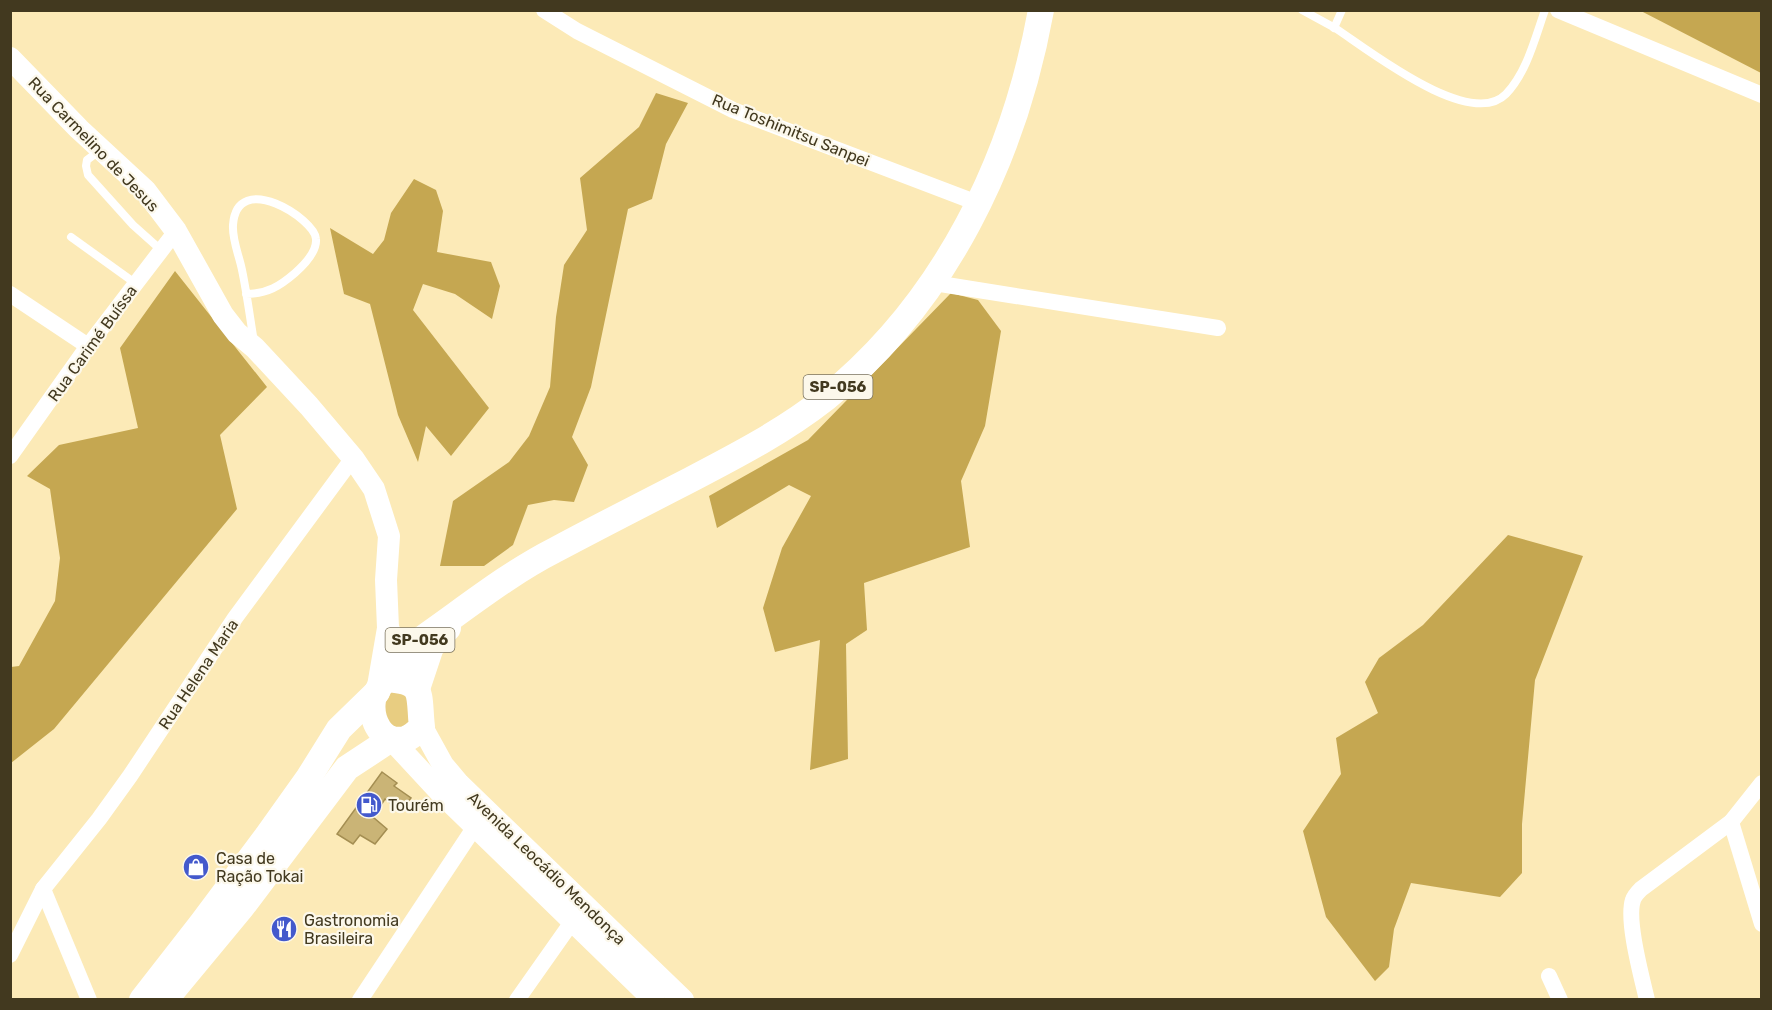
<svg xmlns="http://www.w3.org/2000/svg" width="1772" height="1010" font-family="Rubik,sans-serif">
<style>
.green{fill:#e8cd81}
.forest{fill:#c5a751}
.building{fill:#cab476;stroke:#a48e52;stroke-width:1.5}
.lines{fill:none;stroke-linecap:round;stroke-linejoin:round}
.lane{stroke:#fff;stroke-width:8}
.street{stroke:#fff;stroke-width:16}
.secondary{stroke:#fff;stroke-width:22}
.primary{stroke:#fff;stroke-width:26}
.labels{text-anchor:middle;stroke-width:4.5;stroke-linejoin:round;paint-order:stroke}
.shield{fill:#fcf8eb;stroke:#7a725c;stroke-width:1.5}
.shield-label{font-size:15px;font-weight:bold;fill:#42391f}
.street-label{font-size:16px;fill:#42391f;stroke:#fcf8eb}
.poi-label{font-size:16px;fill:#42391f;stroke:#fcf8eb;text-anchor:start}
</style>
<rect width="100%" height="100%" fill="#fceab7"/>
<polygon class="green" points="387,692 407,692 409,724 399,732 382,718"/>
<g class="forest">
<polygon points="1641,11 1761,11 1761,73"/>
<polygon points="656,93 688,103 666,144 652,199 628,209 591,387 572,437 588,465 574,502 554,500 528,505 513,545 484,566 440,566 453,501 509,462 529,436 550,387 556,317 564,265 587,230 580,178 639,127"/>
<polygon points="414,179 436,190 443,211 437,252 491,262 500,286 492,319 455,294 423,284 413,310 489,408 451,456 426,426 418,462 398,415 370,304 344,294 330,228 373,254 384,240 391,213"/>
<polygon points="175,271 267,387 220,435 237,509 54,729 11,763 11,667 19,666 55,601 60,558 50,489 27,476 59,445 138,428 120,348"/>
<polygon points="951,293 978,300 1001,331 985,426 961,481 970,547 864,583 867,630 846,644 848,759 810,770 820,640 775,652 763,608 782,548 811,496 789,485 717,528 709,496 808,440"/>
<polygon points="1508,535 1583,556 1535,680 1522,824 1522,873 1500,897 1411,883 1394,929 1389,967 1375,981 1326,917 1303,831 1341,774 1336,738 1378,713 1365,682 1379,658 1423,625"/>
</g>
<polygon class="building" points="382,772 397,783 394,786 411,798 401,811 385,799 373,817 387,829 375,844 360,835 353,844 337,834"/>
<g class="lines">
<g class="lane">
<path d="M1302 10C1313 16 1324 22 1335 28 1366 48 1470 131 1506 94 1527 72 1535 38 1545 10"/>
<polyline points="1334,28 1342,10"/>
<polyline points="99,151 87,160 86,166 88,175 133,225 161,250"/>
<polyline points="71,237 135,283"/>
<path d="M246 294C267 294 280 286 295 273 304 265 317 251 316 239 315 219 237 169 233 225 232 240 239 255 242 270 247 294 250 318 254 342"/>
</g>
<g class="street">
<polyline points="544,10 577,31 733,110 980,204"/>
<polyline points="1558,10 1762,95"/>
<polyline points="934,283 1218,328"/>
<polyline points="10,294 88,346"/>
<polyline points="10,456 88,346 176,231"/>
<polyline points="1731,822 1762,924"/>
<polyline points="43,889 89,1000"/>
<polyline points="10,955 43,889 99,819 130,776 235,618 353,458"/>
<polyline points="1549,976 1560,1000"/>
<polyline points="360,1000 476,825"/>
<polyline points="517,1000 579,912"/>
<path d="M1647 1000C1642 978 1626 920 1633 900 1634 896 1638 892 1641 889L1731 822 1762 783"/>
</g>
<g class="secondary">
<polyline points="10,58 79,129 145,190 176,231 223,315 237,333 255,348 309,406 353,458 374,489 389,536 386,580 388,628"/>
<polyline points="378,686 388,628 418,690"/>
<polyline points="422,727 443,765 459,784 683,1000"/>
<polyline points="391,739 442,794 654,1000"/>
</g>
<g class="primary">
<path d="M385 679C426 682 418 692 422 727 417 732 412 737 405 739 382 745 370 720 373 700 374 695 397 657 401 653 407 647 416 643 423 638 466 608 508 574 555 550 600 526 645 503 690 480 738 455 784 431 826 398 945 302 1014 159 1041 10"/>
<polyline points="417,689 431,647 448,628"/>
<polyline points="142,1000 202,923 267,836 309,777 339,729 377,692"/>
<polyline points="165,1000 242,907 347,768 391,739"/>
</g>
</g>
<defs>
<symbol id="fuel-disc" viewBox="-11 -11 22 22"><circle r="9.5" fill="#4359cc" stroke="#fcf8eb"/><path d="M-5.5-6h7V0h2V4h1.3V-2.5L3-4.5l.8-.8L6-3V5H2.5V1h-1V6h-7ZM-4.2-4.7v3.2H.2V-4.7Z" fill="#fff"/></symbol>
<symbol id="shop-disc" viewBox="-11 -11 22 22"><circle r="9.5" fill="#4359cc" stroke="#fcf8eb"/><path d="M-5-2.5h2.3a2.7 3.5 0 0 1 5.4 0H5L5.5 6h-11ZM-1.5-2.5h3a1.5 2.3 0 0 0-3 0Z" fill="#fff"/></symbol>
<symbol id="restaurant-disc" viewBox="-11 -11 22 22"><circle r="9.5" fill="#4359cc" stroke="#fcf8eb"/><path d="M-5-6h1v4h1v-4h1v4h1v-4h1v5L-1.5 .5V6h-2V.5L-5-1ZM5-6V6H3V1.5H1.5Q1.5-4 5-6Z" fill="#fff"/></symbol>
</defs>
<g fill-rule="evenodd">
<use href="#fuel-disc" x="354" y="790" width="30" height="30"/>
<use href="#shop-disc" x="181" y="852" width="30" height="30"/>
<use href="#restaurant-disc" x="269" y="914" width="30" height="30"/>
</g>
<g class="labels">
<g class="shield">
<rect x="803.5" y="375" width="69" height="24" rx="4.5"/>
<rect x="385.5" y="628" width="69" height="24" rx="4.5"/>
</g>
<g class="shield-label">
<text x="838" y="392">SP-056</text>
<text x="420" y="645">SP-056</text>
</g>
<g class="street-label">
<text transform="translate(791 130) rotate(22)" y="6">Rua Toshimitsu Sanpei</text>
<text transform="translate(94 144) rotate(46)" y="6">Rua Carmelino de Jesus</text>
<text transform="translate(92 343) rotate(-54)" y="6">Rua Carimé Buíssa</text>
<text transform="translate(198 674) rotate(-56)" y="6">Rua Helena Maria</text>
<text transform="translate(547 868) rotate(44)" y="6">Avenida Leocádio Mendonça</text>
</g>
<g class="poi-label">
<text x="388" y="811">Tourém</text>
<text x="216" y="864">Casa de<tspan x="216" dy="18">Ração Tokai</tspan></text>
<text x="304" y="926">Gastronomia<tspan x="304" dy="18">Brasileira</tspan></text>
</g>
</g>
<rect width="1772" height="1010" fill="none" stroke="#42391f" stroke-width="24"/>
</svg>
